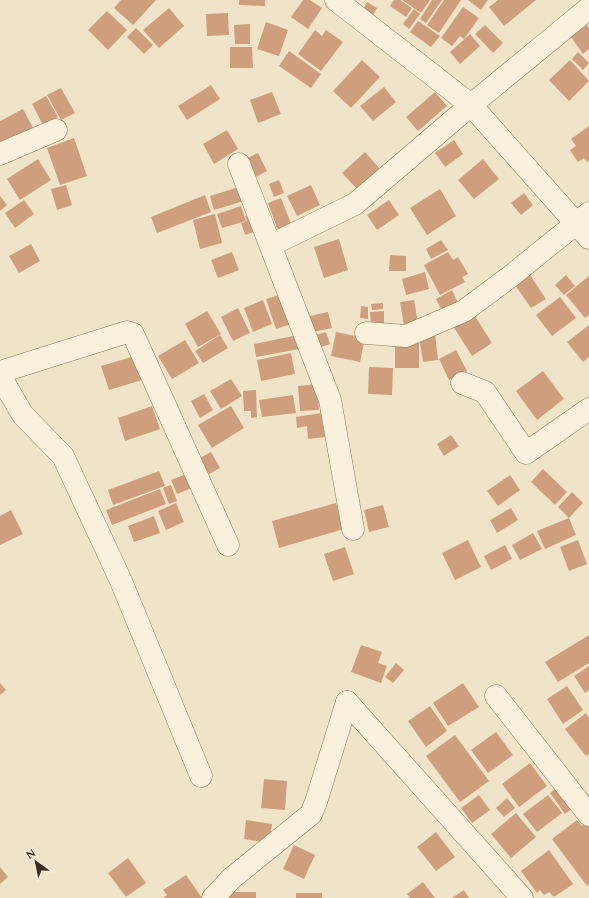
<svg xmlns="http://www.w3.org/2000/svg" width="589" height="898" font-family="Spectral,serif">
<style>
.building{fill:#cf9f7d}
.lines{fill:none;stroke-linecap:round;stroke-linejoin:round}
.minor-casing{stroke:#8d765c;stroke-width:23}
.minor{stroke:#faf1dc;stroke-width:22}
</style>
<rect width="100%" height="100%" fill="#f0e4c8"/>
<g class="building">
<polygon points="121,0 156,0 133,25 114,8"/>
<polygon points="239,0 265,0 265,6 239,5"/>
<polygon points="303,0 310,0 322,8 308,29 291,17"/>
<polygon points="394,0 400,0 412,8 406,17 390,6"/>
<polygon points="402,0 430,0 421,13"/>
<polygon points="432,0 442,0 426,23 420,19"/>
<polygon points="444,0 461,0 439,33 427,25"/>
<polygon points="468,0 488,0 481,10"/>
<polygon points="498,0 536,0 504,26 489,7"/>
<polygon points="367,2 377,8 372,17 362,11"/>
<polygon points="463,7 479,18 464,39 460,36 452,46 441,38"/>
<polygon points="169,8 184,26 159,48 143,30"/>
<polygon points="414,9 420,14 409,29 403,24"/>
<polygon points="107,11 127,30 108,50 88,30"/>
<polygon points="228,13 229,35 207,36 206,14"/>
<polygon points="418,21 440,36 431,47 410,32"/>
<polygon points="266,22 288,30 279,56 257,49"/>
<polygon points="250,24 250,44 235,44 234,25"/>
<polygon points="485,25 503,43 493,53 475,34"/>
<polygon points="587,25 589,28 589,49 583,54 571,37"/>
<polygon points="136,28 153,45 144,54 127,37"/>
<polygon points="315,30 322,36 326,30 343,42 321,71 298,54"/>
<polygon points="470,34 480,46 460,64 450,52"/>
<polygon points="230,47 252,47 253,68 230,68"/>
<polygon points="289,51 321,74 311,88 279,66"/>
<polygon points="578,52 589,63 583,70 572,59"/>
<polygon points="362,60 380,77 351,108 333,91"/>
<polygon points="570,60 589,81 569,101 549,80"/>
<polygon points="211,85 220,99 187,120 178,106"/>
<polygon points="384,87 396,102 373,121 360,106"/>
<polygon points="61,88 75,113 61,120 47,95"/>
<polygon points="272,92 281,114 258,123 250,100"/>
<polygon points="435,92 447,106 418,131 406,117"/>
<polygon points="46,96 58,117 43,125 32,104"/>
<polygon points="23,109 33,128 0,146 0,121"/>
<polygon points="589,126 589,160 587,162 584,158 578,162 570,150 576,146 571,139"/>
<polygon points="227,130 238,149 214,164 203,144"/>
<polygon points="74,138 87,176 60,185 47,148"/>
<polygon points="454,140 463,154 445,167 435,153"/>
<polygon points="365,152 380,169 358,190 342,173"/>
<polygon points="258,153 267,171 250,180 241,161"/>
<polygon points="38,159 51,180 20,200 7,179"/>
<polygon points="483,159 499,179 474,199 458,180"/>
<polygon points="279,180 284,193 274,197 269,184"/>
<polygon points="66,185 72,205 57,210 51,189"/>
<polygon points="311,185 320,205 297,216 287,196"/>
<polygon points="242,186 247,200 214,210 210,196"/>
<polygon points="440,189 456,216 427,235 410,208"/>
<polygon points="524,193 533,205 521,215 511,203"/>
<polygon points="205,195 211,212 157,233 151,217"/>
<polygon points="0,196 7,205 0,211"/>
<polygon points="281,198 292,226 278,231 268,203"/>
<polygon points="24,200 34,214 15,228 5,213"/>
<polygon points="389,200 399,215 377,230 367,215"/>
<polygon points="241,206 246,221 222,228 217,214"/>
<polygon points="255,213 260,230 245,235 241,223 247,221 245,216"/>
<polygon points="215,214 222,243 200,249 193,220"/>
<polygon points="339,239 348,270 324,278 314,247"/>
<polygon points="441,240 448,250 431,259 426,249"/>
<polygon points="31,244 40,261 19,273 9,256"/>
<polygon points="232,252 239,270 218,278 211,260"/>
<polygon points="448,252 453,260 458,257 468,274 462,277 465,282 440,295 424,265"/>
<polygon points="390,255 406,256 406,271 389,271"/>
<polygon points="425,272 429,289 406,295 402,279"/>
<polygon points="530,275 546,299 531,308 515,285"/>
<polygon points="566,275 575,286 564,295 555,285"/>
<polygon points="589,276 589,315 585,318 566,295"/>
<polygon points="452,290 458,303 442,311 436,299"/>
<polygon points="288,292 297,322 276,329 266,299"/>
<polygon points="560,297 576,318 552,336 536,315"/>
<polygon points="263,300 272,324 253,332 244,308"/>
<polygon points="414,300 418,323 404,326 400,302"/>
<polygon points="383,303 383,309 372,310 371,304"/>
<polygon points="361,306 368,307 368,319 360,318"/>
<polygon points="238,308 250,333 233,341 221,317"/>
<polygon points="207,311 221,334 198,347 185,324"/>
<polygon points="384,311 384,328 371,329 370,312"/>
<polygon points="328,312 332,328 308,333 305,317"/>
<polygon points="473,313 492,343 472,356 453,326"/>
<polygon points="589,325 589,357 583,362 567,342"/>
<polygon points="326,332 330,344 312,350 309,337"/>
<polygon points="336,332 365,338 360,362 331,356"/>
<polygon points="435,333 438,360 423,362 419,335"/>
<polygon points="303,334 305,348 256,357 254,344"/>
<polygon points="220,335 228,348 203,363 195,351"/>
<polygon points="185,340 199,363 172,379 158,356"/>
<rect x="395" y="343" width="24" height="25"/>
<polygon points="456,350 467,371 449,380 439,359"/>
<polygon points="291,353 295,374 261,381 257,360"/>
<polygon points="135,356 142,380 109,390 101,366"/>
<polygon points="369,367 393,368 392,395 368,394"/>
<polygon points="543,371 564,399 537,420 516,391"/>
<polygon points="231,379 242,396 221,409 210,391"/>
<polygon points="317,384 319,410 300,411 298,386"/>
<polygon points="256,390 257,417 251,418 251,411 244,411 243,391"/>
<polygon points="204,394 213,410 200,418 191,401"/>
<polygon points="293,395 296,413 262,417 259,400"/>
<polygon points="152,406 160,429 125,441 118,418"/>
<polygon points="231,406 244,428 212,448 198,425"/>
<polygon points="321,413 325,437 308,439 307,426 297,428 296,417"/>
<polygon points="451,435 459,446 444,456 437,444"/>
<polygon points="211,452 220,468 209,474 200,458"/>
<polygon points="543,469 567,492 555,505 531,482"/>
<polygon points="159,471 165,486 113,505 108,490"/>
<polygon points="191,472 197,486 177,494 171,480"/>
<polygon points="510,475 520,490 498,506 487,491"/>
<polygon points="171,485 177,501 169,504 163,488"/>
<polygon points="160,489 166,504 112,525 106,510"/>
<polygon points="572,492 583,503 569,518 558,507"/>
<polygon points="176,503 184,522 166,530 158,511"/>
<polygon points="336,503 344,529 279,548 272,521"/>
<polygon points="383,505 389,527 369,532 364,510"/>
<polygon points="511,508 518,520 497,533 490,520"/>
<polygon points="11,510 23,534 0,545 0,516"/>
<polygon points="154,516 160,533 134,542 128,526"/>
<polygon points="569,518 576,535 545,549 537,531"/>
<polygon points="533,533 542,549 520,560 512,545"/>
<polygon points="468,540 481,567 455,580 442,553"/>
<polygon points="578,540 587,564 569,571 560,547"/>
<polygon points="505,545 512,559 491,570 484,556"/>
<polygon points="345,547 354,574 333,581 324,554"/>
<polygon points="589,635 589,663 558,682 545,662"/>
<polygon points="361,645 382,652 378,663 387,666 381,683 351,672"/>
<polygon points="396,663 404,670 393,683 385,677"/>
<polygon points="589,666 589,690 585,693 574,676"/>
<polygon points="0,683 6,690 0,695"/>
<polygon points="463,683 479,707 448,726 433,703"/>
<polygon points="567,686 583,710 563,724 547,699"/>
<polygon points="430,706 447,731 426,747 408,721"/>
<polygon points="586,713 589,718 589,754 586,756 565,729"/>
<polygon points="496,732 513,755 488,773 471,750"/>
<polygon points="455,735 489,781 460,802 426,756"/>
<polygon points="530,763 547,786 519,807 502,784"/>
<polygon points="264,779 287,781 285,810 261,808"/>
<polygon points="559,786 574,807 565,814 550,793"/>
<polygon points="479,795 490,810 472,823 461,808"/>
<polygon points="548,795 562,813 537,832 523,814"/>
<polygon points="507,798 515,808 504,817 496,808"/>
<polygon points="516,813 536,837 511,858 491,834"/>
<polygon points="246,820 272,824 269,843 244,839"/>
<polygon points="577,820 582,826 589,821 589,884 587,886 552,839"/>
<polygon points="436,832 455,857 436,871 417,847"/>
<polygon points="294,845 315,855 304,879 283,869"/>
<polygon points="549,850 573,884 554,897 549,892 544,895 540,890 537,893 521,871"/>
<polygon points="128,858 146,883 126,897 108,873"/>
<polygon points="0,867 8,877 0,884"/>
<polygon points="186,875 202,898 163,898 167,895 163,890"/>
<polygon points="423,882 435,898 410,898 407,894"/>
<polygon points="464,890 469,898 452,898"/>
<polygon points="224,892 256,892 256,898 225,898"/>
<rect x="296" y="893" width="26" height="5"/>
</g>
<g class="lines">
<defs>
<g id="minor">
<polyline points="336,0 471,105 589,238"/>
<polyline points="0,154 56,130"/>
<polyline points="239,164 330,400 353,529"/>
<polyline points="271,245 355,204 471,105 589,8"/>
<polyline points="366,333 406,336 464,311 511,276 589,213"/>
<polyline points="0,372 127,332 133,334 228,545"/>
<polyline points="0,376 23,415 63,456 121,581 201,776"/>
<polyline points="462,383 485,392 526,453 589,409"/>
<polyline points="496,696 589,815"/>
<polyline points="347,702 522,898"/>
<polyline points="213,898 232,878 311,814 316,802 347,702"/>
</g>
</defs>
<use href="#minor" class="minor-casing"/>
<use href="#minor" class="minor"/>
</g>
<g transform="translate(36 862) rotate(327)" stroke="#f7eed8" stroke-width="3" paint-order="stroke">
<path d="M0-3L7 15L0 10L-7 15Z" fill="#3d2e20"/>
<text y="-6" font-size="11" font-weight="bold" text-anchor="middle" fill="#3d2e20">N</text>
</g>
</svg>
